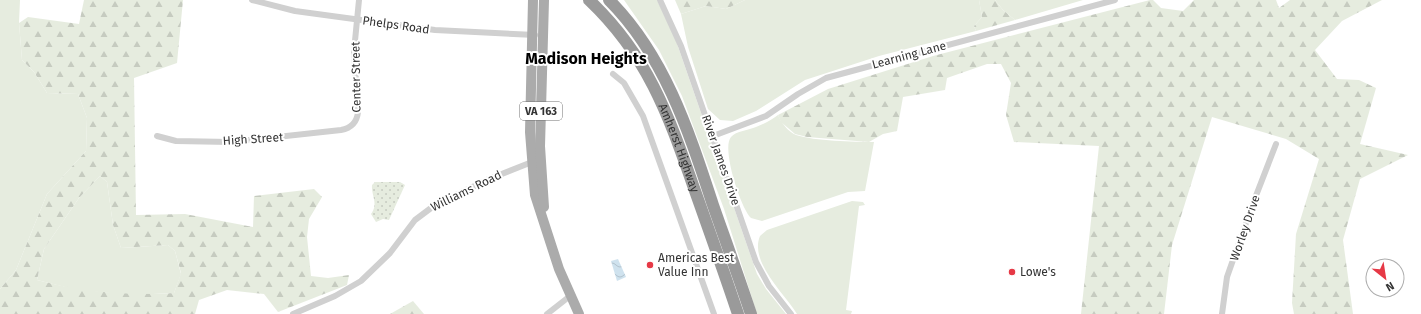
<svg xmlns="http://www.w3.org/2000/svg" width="1421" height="314" font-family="'Fira Sans',sans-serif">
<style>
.grass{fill:#e6ecdf}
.forest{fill:url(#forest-firs);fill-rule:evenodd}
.park{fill:url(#park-dots)}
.water{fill:url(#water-waves)}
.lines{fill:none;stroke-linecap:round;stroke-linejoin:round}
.street{stroke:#d0d0d0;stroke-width:6}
.primary{stroke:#ababab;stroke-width:10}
.highway{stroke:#9a9a9a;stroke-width:12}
.poi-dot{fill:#e63946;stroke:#fff;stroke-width:1.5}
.labels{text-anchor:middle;stroke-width:4;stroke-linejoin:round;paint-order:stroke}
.shield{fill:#fff;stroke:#707070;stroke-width:1}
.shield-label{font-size:11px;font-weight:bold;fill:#333}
.street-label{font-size:12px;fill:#333;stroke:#fff}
.poi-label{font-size:12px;fill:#333;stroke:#fff;text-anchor:start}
.district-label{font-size:16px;font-weight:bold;fill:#000;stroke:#fff}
</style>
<defs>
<pattern id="forest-firs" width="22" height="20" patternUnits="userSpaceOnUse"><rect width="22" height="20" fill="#e6ecdf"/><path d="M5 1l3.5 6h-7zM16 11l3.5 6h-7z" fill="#c6cbc0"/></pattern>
<pattern id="park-dots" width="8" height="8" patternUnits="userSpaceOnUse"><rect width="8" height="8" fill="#e6ecdf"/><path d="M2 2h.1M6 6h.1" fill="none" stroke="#c6cbc0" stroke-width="1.8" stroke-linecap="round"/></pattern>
<pattern id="water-waves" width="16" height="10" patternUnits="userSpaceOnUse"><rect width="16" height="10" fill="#cfe2ee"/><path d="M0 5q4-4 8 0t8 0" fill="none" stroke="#b2c2cd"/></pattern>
</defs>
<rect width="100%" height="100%" fill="#fff"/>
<g class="grass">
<polygon points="0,0 20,0 19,23 22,60 34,72 47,93 78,94 87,118 86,151 47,194 16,270 0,289"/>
<polygon points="624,0 657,0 675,38 757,274 766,289 786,314 757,314 724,209 682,96 659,50"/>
<polygon points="745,0 979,0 982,17 974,26 976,31 879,56 805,80 756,111 733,121 720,120 708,109 688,47 681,14 706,6 726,9"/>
<polygon points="995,0 1083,0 1015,20 1003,10"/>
<path d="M778 115C781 122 788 132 796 135 815 141 853 142 874 142L865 191 848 192 762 221 751 218C741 209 721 148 731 137 736 131 749 130 756 127 764 124 771 120 778 115Z"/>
<polygon points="100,176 107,182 113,225 121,248 168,245 175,251 181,274 174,293 132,295 77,290 37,280 44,249 79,198"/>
<path d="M852 201 863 202 865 205 859 206 846 310 852 311 851 314H797C785 294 749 262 760 236L767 230Z"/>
</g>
<g class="forest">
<path d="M84 0H183L177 63 134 78 136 215 185 214 253 227 254 196 314 189 322 197 309 219 307 237 311 276 328 278 349 275 347 285 278 312 264 294 227 290 199 300 195 314H0V289L16 270 47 194 86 151 87 118 78 94 47 93 34 72 22 60 19 23 28 17 79 24ZM100 176 107 182 113 225 121 248 168 245 175 251 181 273 174 293C127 296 82 292 37 280L44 249 79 198Z"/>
<polygon points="675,0 745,0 726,9 706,6 681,14"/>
<polygon points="979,0 995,0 1003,10 1015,20 976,31 974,26 982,17"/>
<polygon points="1150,0 1153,0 1161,8 1183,11 1194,0 1276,0 1279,8 1290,0 1382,0 1342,21 1315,50 1337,79 1359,80 1376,88 1360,144 1408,155 1360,179 1343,240 1353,314 1294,314 1292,303 1296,234 1319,159 1286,139 1212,117 1172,245 1164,314 1081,314 1099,146 1014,142 1006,115 1011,83 1001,64 987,64 947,78 945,90 903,97 897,131 883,134 869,142 807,137 795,134 781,122 778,115 828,89 933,56"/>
<polygon points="413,301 424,314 390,314"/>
</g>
<path class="park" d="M375 182H400L405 185 389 220 383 219 376 222 371 214C379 204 371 195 372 185Z"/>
<polygon class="water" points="618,259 626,277 617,281 611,261"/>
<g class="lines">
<g class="street">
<polyline points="252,0 295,11 435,30 535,35"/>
<polyline points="660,0 681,46 756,262 769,286 791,314"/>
<polyline points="613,74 624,83 643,116 714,314"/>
<path d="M157 136 176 141 230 142 341 130C352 128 357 122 358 112L354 51 359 0"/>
<polyline points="713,136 766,116 798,94 826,78 1115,0"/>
<polyline points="293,314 335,296 361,281 390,253 415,220 435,205 489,179 532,162"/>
<polyline points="547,314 570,296"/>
<polyline points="1222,314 1227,277 1252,206 1276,144"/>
</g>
<g class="primary">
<polyline points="533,0 530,132 535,195 559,269 579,314"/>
<polyline points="544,207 540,146 544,0"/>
</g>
<g class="highway">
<path id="s1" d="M589 0C648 56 668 114 694 188 709 230 724 272 738 314"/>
<path d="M609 0C665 56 689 132 713 205 726 242 739 278 751 314"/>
</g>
</g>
<g class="poi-dot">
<circle cx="650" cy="265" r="4"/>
<circle cx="1012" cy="272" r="4"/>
</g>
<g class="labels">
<rect class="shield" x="520" y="102" width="42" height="18" rx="3"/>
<g class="shield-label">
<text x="541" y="115">VA 163</text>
</g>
<g class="street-label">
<text transform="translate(396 25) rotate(8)" y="4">Phelps Road</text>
<text transform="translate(909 55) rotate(-15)" y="4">Learning Lane</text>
<text transform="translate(356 77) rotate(-91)" y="4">Center Street</text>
<text transform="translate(253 139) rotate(-4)" y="4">High Street</text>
<text dy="4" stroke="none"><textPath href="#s1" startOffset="175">Amherst Highway</textPath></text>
<text transform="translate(721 160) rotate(71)" y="4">River James Drive</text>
<text transform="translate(466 191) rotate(-26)" y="4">Williams Road</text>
<text transform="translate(1245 228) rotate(-71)" y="4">Worley Drive</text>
</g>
<g class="poi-label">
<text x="658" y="262">Americas Best<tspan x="658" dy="14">Value Inn</tspan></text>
<text x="1020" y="276">Lowe's</text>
</g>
<g class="district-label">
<text x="586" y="64">Madison Heights</text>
</g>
</g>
<g transform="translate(1385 278) rotate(150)"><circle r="19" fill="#ffffff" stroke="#adadad"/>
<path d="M0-3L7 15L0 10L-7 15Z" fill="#e63946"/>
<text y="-6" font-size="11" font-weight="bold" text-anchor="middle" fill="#333333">N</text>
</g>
</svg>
